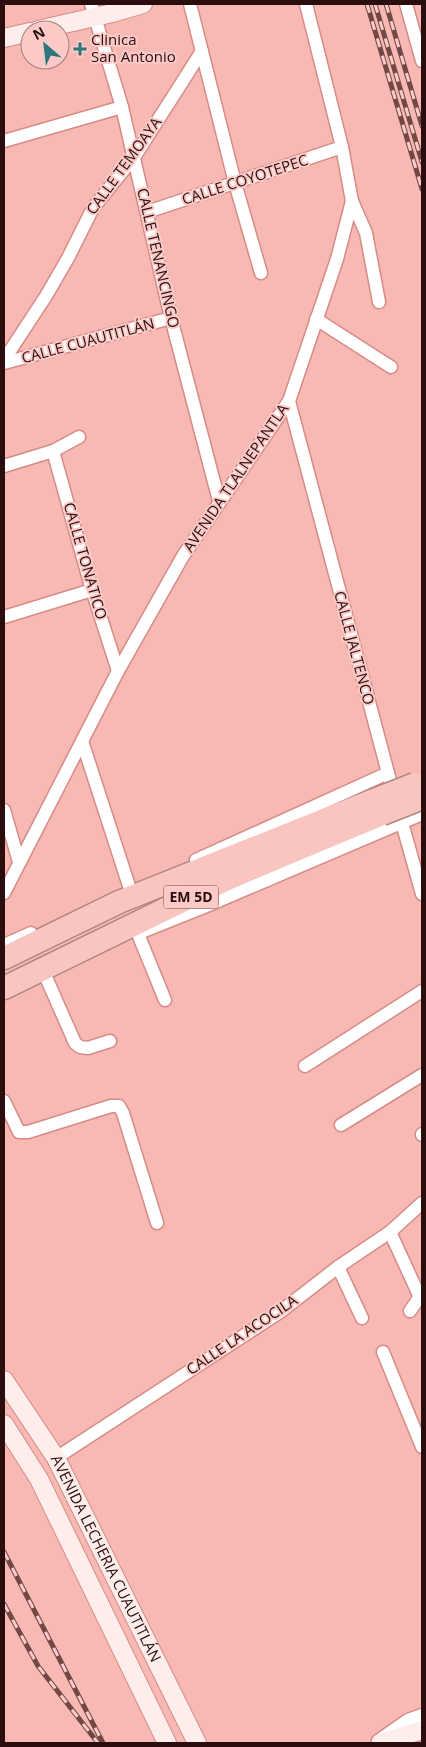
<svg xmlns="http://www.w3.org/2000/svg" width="426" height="1747" font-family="'Open Sans',sans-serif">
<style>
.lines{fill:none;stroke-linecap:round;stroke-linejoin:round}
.street-casing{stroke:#d78b86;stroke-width:15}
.secondary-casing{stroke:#d78b86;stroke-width:20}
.highway-casing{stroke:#b18582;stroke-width:25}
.street{stroke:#fff;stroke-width:12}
.secondary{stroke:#fdeeec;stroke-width:18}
.highway{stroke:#f9c5c1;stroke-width:22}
.rail-casing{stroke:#714846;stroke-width:5}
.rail{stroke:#fbcac6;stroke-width:3;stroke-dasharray:9;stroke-linecap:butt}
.highway-bridge-casing{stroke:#b18582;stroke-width:25;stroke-linecap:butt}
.highway-bridge{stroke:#f9c5c1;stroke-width:22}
.poi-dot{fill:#2d767d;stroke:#fbcac6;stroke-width:2}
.labels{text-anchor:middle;stroke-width:4;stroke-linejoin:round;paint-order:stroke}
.shield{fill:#fbcac6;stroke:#694644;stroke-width:1}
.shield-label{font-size:14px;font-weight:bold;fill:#2a0e0d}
.poi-label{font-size:15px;fill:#2a0e0d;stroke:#fbcac6;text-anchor:start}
.street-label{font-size:15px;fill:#2a0e0d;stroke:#fbcac6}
</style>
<rect width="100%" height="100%" fill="#f8b8b3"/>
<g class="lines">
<defs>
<g id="street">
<polyline points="91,4 122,107 171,318 219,501"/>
<polyline points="190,4 235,183 261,273"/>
<polyline points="406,4 422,61"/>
<polyline points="4,141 122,107"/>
<polyline points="352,201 366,233 379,302"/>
<polyline points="147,212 342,147"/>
<polyline points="316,319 391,367"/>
<polyline points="4,360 46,296 68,258 93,208 135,156 202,51"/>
<polyline points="4,363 171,318"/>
<polyline points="289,401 388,773 422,894"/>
<polyline points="53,451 92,590 118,671"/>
<polyline points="4,466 53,451 79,437"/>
<polyline points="4,617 92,590"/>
<polyline points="82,741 130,889"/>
<polyline points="4,810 19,862"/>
<polyline points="196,860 388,773"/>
<polyline points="4,893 118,671 183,556 289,401 337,259 352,201 342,147 306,4"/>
<polyline points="139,933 204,907 422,814"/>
<polyline points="138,934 165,1000"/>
<polyline points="4,945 31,933"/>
<polyline points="45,975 75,1043 80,1047 88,1048 110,1041"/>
<polyline points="305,1066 422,991"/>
<polyline points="4,1101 19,1132 28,1132 111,1106 119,1106 123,1113 157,1223"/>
<polyline points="341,1125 422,1075"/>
<polyline points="422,1134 422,1135"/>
<polyline points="390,1232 418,1293 419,1298 410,1311"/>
<polyline points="338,1267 362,1318"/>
<polyline points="383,1352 422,1447"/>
<polyline points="56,1458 280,1312 338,1267 390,1232 422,1203"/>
<polyline points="378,1741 408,1720 422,1715"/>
</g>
<g id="secondary">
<polyline points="38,30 112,13 143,4"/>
<polyline points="4,38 30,32"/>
<path id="s1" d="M4 1380 56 1458 197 1743"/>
<polyline points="4,1424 39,1479 167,1743"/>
<polyline points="381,1743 422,1730"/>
</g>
<g id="highway">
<polyline points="4,958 119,902 374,800"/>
<polyline points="4,988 231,877 382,814"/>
</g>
</defs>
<use href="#street" class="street-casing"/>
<use href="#secondary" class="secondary-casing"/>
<use href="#highway" class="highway-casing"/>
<use href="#street" class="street"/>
<use href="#secondary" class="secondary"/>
<use href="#highway" class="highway"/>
<defs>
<g id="rail">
<polyline points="367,4 422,189"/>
<polyline points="375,4 422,162"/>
<polyline points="386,4 422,126"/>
<polyline points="4,1552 103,1743"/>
<polyline points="4,1604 38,1666 98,1743"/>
</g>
</defs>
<use href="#rail" class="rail-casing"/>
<use href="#rail" class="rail"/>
<defs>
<g id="highway-bridge">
<polyline points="374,800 415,784"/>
<polyline points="382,814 420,799"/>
</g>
</defs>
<use href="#highway-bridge" class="highway-bridge-casing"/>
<use href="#highway-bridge" class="highway-bridge"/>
</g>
<path class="poi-dot" d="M77.5 41.5h5v5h5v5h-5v5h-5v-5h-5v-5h5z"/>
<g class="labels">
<rect class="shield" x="163.5" y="885.5" width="55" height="23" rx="4"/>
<g class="shield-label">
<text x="191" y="902">EM 5D</text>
</g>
<g class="poi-label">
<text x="91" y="45">Clinica<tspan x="91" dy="17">San Antonio</tspan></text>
</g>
<g class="street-label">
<text transform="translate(124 166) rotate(-54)" y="5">CALLE TEMOAYA</text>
<text transform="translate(245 180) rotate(-18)" y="5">CALLE COYOTEPEC</text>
<text transform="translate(158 258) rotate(77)" y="5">CALLE TENANCINGO</text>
<text transform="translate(88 341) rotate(-15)" y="5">CALLE CUAUTITLÁN</text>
<text transform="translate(236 478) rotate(-56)" y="5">AVENIDA TLALNEPANTLA</text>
<text transform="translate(85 561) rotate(74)" y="5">CALLE TONATICO</text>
<text transform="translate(354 648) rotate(75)" y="5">CALLE JALTENCO</text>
<text transform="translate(242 1335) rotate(-34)" y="5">CALLE LA ACOCILA</text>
<text dy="5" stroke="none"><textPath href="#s1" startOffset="206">AVENIDA LECHERIA CUAUTITLÁN</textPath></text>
</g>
</g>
<rect width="426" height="1747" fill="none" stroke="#2a0e0d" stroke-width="10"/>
<g transform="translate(45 45) rotate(332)"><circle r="24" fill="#fbcac6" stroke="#a77f7c"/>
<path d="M0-4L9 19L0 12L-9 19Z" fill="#2d767d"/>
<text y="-8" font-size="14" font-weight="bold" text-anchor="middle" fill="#2a0e0d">N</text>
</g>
</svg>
